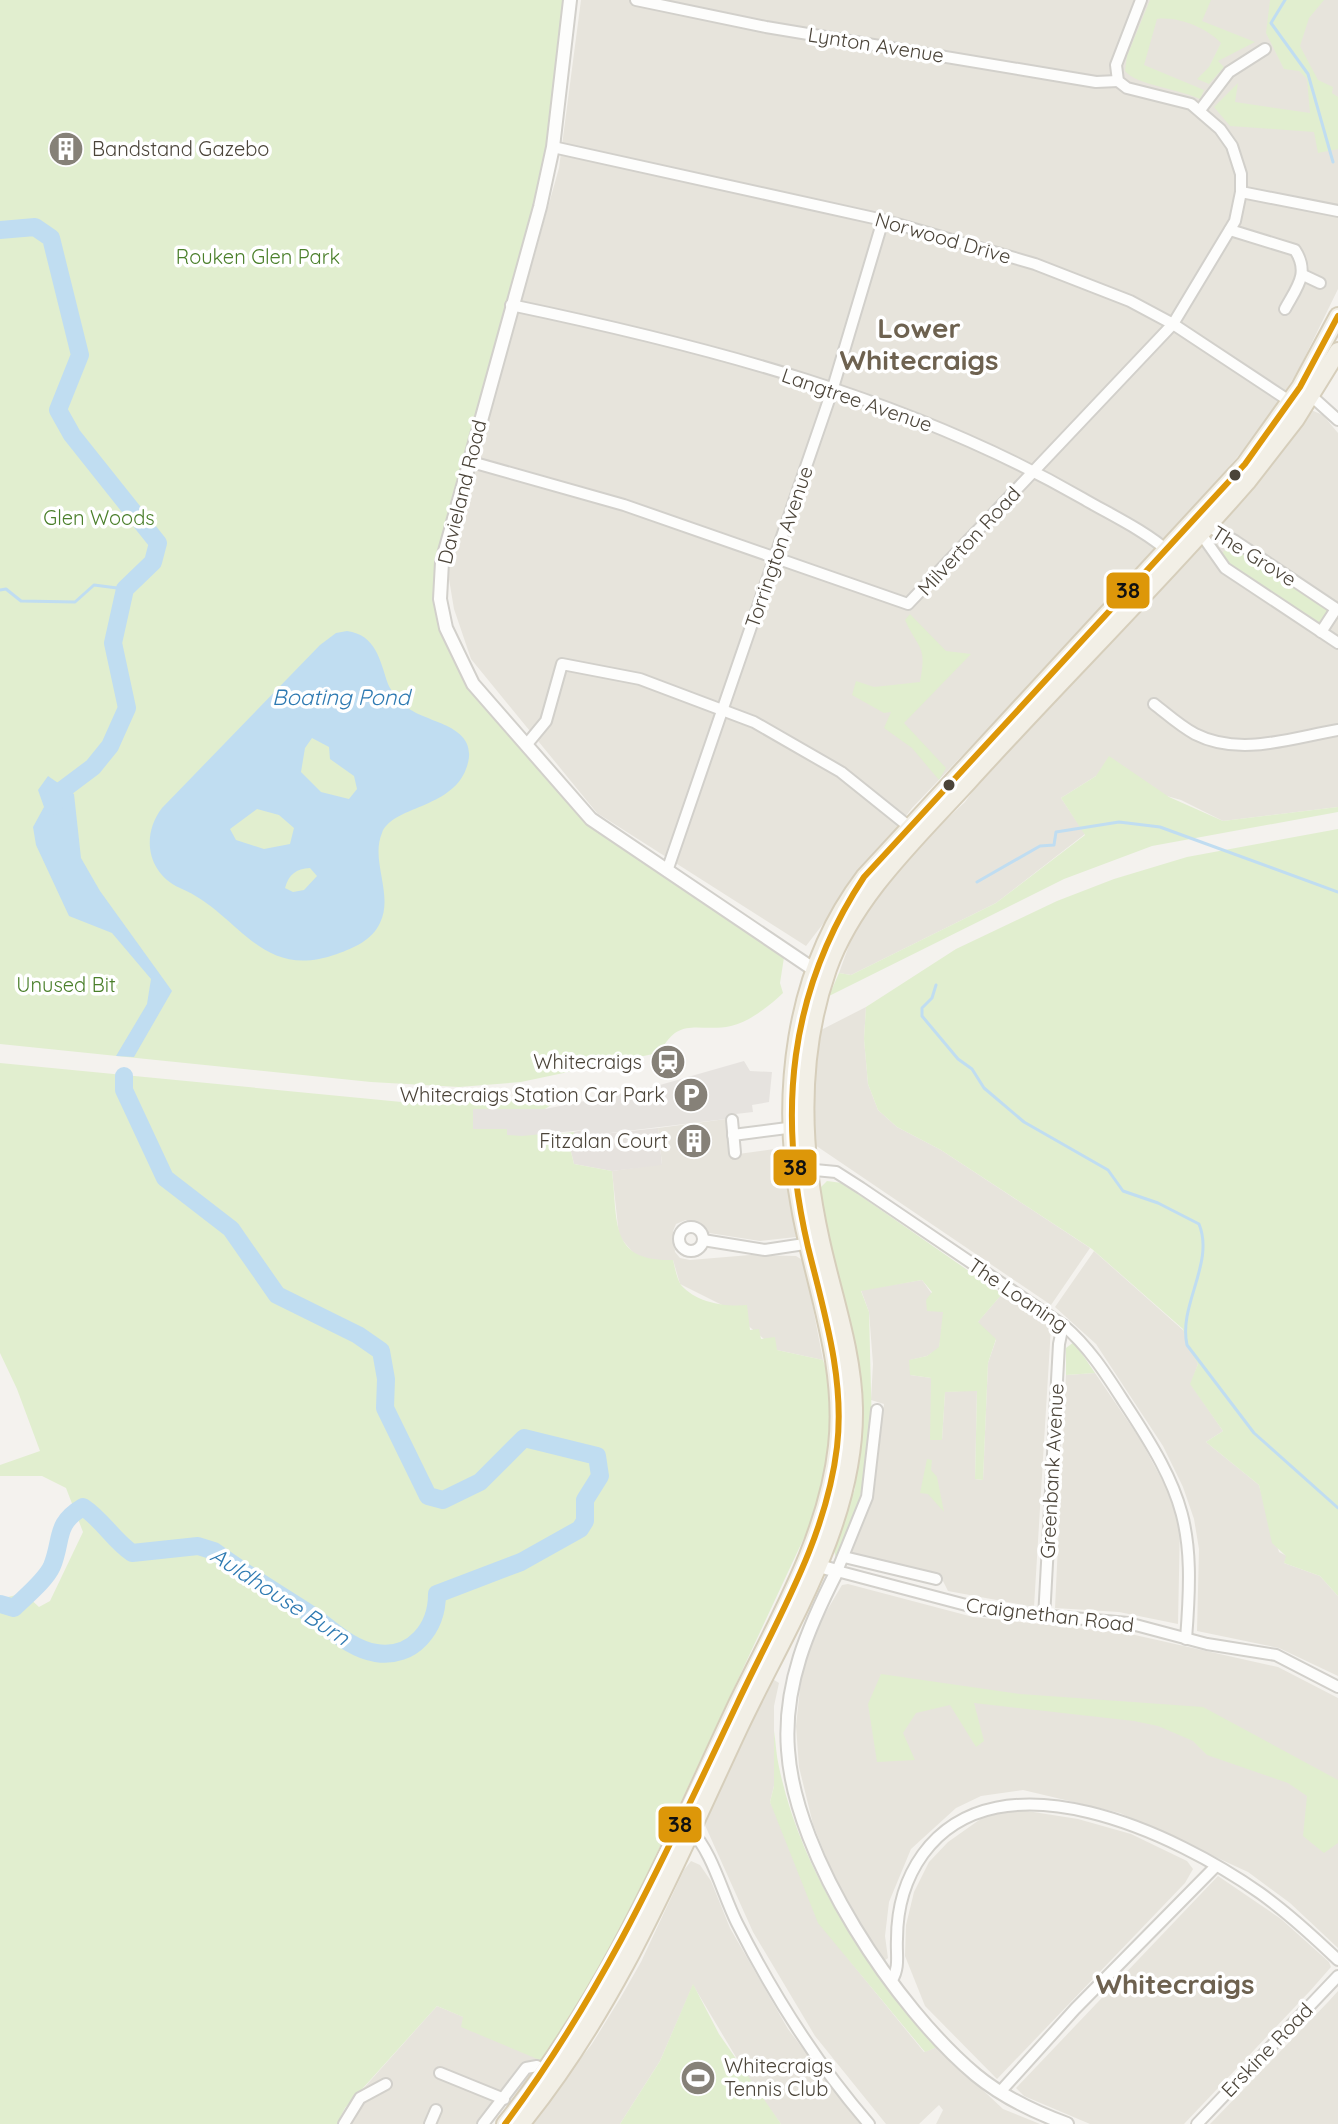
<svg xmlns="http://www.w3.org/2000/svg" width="1338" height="2124" font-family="Quicksand,sans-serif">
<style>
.residential{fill:#e7e4dc}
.industrial{fill:#e6e2de}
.green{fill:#e1eecf}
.parking{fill:#e6e3df}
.water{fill:#c0ddf1;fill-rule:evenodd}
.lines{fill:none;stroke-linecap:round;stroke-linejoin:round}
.stream{stroke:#c0ddf1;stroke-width:3}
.river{stroke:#c0ddf1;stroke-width:18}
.minor-casing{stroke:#d2d0cb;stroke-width:14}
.tertiary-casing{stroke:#d2d0cb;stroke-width:16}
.primary-casing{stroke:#d6cebb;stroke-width:20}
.minor{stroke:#fdfdfc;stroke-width:10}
.tertiary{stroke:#fdfdfc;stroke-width:12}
.primary{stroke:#f2efe6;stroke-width:16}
.bus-1-casing{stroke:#fff;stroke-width:12}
.bus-1{stroke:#dd9709;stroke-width:6}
.bus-dot{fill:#4b4439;stroke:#fff;stroke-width:3}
.labels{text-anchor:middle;stroke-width:7;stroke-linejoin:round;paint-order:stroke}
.street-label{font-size:20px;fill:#4b4439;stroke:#fff}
.poi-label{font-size:20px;fill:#4b4439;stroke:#fff;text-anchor:end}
.park-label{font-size:20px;fill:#4a7f2a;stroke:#fff}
.water-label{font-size:22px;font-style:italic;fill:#2e7ab2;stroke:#fff}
.district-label{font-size:28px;font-weight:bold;fill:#6e6250;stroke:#fff}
.line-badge{stroke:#fff;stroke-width:3}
.pale-badge-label{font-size:22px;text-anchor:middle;font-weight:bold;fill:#111}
</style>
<rect width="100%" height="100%" fill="#f4f2ee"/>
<g class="residential">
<polygon points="581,0 1338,0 1338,289 1300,367 1267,422 1155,554 912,808 806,946 597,813 471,659 454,609 447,567 559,168"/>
<polygon points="1311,410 1323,415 1338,433 1338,807 1223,821 1181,800 1096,776 1061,798 1085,834 996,903 851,975 839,973 856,926 913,851 965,802 990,767"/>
<polygon points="866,1007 864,1039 868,1084 878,1110 897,1127 941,1150 1090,1248 1051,1305 815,1145 813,1094 819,1031"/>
<polygon points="726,1119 731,1155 782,1148 796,1237 760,1241 709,1233 695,1222 686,1220 676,1224 673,1231 675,1252 680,1258 690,1260 750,1255 796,1256 804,1261 823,1360 777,1350 726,1307 680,1284 673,1260 648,1261 635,1255 619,1236 612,1171 662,1164 658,1128"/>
<polygon points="1094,1251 1184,1331 1198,1364 1191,1384 1223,1431 1206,1442 1259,1485 1279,1552 1287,1556 1284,1563 1320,1576 1338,1596 1338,1676 1279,1648 1197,1631 1199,1549 1194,1519 1183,1487 1163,1446 1096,1344 1055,1307"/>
<polygon points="922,1280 944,1311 941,1335 939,1348 927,1356 910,1360 910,1375 931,1378 931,1440 942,1440 945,1392 977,1390 975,1479 983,1480 988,1363 996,1340 977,1323 1002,1294 1051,1327 1034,1607 948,1591 941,1577 851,1553 875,1484 884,1404 871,1400 873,1364 869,1312 861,1290"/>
<polygon points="1095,1373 1140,1439 1169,1493 1180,1524 1178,1624 1119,1612 1055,1608 1066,1375"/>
<polygon points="848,1584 973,1617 1126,1633 1278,1667 1338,1698 1338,1948 1290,1903 1248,1872 1120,1813 1023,1790 981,1796 956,1808 911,1849 889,1902 885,1936 888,1958 884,1961 858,1922 830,1867 813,1824 799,1767 796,1726 801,1679 816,1629 842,1585"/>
<polygon points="771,1678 779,1683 774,1706 774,1786 770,1802 845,1955 924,2052 937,2047 1003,2109 1040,2124 936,2124 943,2110 939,2105 919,2124 886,2124 815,2036 753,1932 704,1823"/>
<polygon points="1015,1809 1078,1819 1131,1834 1187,1861 1193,1869 1185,1883 997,2079 925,2006 905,1956 906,1925 914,1892 929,1862 948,1842 982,1818"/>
<polygon points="691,1861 700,1865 711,1881 730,1928 788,2029 860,2124 781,2124 755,2089 693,1985 660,2061 620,2124 530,2124 592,2044 621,1997 641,1962 684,1870"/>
<polygon points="1218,1876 1281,1919 1329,1962 1331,1967 1310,1991 1184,2124 1090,2124 1024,2096 1016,2088"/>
<polygon points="1338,1991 1338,2124 1210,2124 1328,2002"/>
<polygon points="437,2006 550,2053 490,2124 337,2124 345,2109"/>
</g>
<polygon class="industrial" points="658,1128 662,1165 612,1171 574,1164 570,1148 574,1132 583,1130 585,1136"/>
<g class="green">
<path d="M0 0H570L553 147 468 461 440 599 458 656 591 819 785 951 780 983 783 993C769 1006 751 1021 731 1026 700 1033 679 1015 661 1051L653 1054 521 1082 459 1087 371 1082 0 1044Z"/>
<path d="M1150 0H1211L1202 21 1255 42 1218 61 1224 67 1209 84 1197 79 1209 67 1221 43C1207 28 1178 16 1157 19L1144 65 1204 90 1200 99C1180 89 1136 85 1125 71L1127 56Z"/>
<polygon points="1270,0 1324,0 1309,18 1300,46 1318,80 1333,87 1332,93 1338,97 1338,149 1318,153 1314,132 1230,126 1214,107 1238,83 1235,102 1310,113 1307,79 1299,71 1284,69 1266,33"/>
<polygon points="1229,547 1238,547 1329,608 1318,625 1222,559 1223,552"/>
<path d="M910 614 946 651 971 654 904 723 946 768 939 780 912 748 884 728 891 712 884 713 852 695 856 681 874 687 920 682C927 644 919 651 905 620Z"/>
<polygon points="1109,756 1169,797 1223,821 1338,807 1338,812 1152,846 1064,879 829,996 839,973 851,975 996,903 1085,835 1061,798 1096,776"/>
<polygon points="1338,829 1338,1596 1320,1576 1284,1563 1286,1556 1272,1543 1259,1485 1206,1442 1223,1431 1190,1384 1198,1364 1187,1345 1183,1329 1092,1249 941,1150 897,1127 878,1110 868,1084 864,1039 866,1007 956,949 1057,901 1114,879 1187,857"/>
<path d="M0 1063 412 1103 552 1097 554 1103 545 1109H473C510 1130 532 1137 574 1132L570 1148 574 1164 612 1171C618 1222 609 1262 673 1260 675 1268 677 1279 681 1285 697 1303 725 1307 747 1305L750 1330 759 1329 761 1339 775 1337 777 1350 823 1360C841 1408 824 1480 809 1527L623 1926 550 2053 542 2061 461 2027 463 2017 437 2006 345 2108 337 2124H0V1599L24 1593 39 1607 50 1601 83 1532 66 1488 42 1476H0V1465L40 1451 17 1389 0 1353Z"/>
<polygon points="827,1181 842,1183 1002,1294 978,1322 996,1339 988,1363 983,1480 975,1479 977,1391 945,1392 942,1440 930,1440 931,1378 910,1375 909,1360 927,1356 939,1347 943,1312 927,1311 926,1300 932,1292 922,1280 861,1291 869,1312 872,1430 857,1514 838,1564 833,1548 855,1489 861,1391 819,1197 820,1188"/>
<polygon points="1074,1342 1095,1373 1066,1375 1066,1348"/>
<polygon points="927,1459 932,1460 931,1470 937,1477 944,1512 928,1494 920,1493"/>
<polygon points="881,1674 1020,1694 1203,1707 1338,1780 1338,1843 1324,1853 1303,1836 1307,1796 1288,1783 1207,1755 1193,1741 1158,1726 1134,1721 974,1703 984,1741 976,1747 950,1705 916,1713 903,1733 915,1760 877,1762 868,1704"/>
<path d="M774 1731C776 1743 776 1755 779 1767 801 1872 866 1968 937 2047L925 2052 818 1923 770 1802 774 1786Z"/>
<polygon points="693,1984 719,2034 781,2124 620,2124 660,2061"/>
</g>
<polygon class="parking" points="744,1061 750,1071 772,1072 769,1102 752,1105 753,1112 727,1115 726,1119 585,1136 583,1130 522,1136 507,1135 507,1129 473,1129 473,1109 545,1109 653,1087"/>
<g class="water">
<path d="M347 631C376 635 380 660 388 684 391 692 401 701 407 707 426 724 483 724 466 769 451 809 392 806 382 833 370 861 394 894 380 923 372 940 354 948 337 954 259 982 240 913 180 888 147 873 141 835 162 808L320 645 336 633ZM312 738 329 747 330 759 354 776 357 789 349 799 321 792 301 772 305 748ZM257 809 279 815 294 828 290 844 264 849 236 840 230 829ZM310 868 317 876 304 890 293 892 285 888C289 874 296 869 310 868Z"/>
<polygon points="48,776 74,794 81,858 100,891 172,991 134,1057 116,1056 147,1004 151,979 112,933 69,916 36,845 33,827 44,807 38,790"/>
</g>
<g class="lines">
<g class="stream">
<polyline points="1285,0 1271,23 1308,74 1333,162"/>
<polyline points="0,590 6,589 21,601 75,602 94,585 125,589"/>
<polyline points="977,882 1040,846 1054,845 1056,832 1119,822 1160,827 1338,892"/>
<path d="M936 985 932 998 922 1008V1016L958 1059 972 1069 984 1088 1024 1122 1108 1170 1123 1191 1158 1203 1199 1224C1215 1263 1178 1305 1187 1345L1254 1433 1338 1508"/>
</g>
<g class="river">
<polyline points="0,230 35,227 51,238 80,355 58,410 72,435 158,543 153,562 125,589 113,643 127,708 110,746 93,767 53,797 54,806"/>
<path d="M0 1604 14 1608C25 1597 46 1580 52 1566 63 1539 54 1524 83 1507 103 1520 112 1539 132 1553L198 1546 214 1551C244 1573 276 1592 307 1612 329 1626 349 1649 376 1653 413 1659 437 1628 437 1594L521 1562 580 1529 585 1521V1500L600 1476 597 1456 524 1438 480 1482 443 1500 428 1496 385 1408 386 1379 381 1351 358 1335 277 1295 231 1229 165 1178 124 1090V1076"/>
</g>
<defs>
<g id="minor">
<polyline points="636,0 766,27 1096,82 1118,81"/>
<polyline points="1200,110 1229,72 1265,49"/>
<polyline points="553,147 883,220 1035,264 1130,301 1173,324 1294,404"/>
<polyline points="1241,192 1338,211"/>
<path d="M1230 230 1295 250C1310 273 1297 287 1285 309"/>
<polyline points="1303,275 1320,283"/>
<path d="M511 305C707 346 908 398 1082 498 1111 515 1144 530 1169 552"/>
<polyline points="1307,392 1338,420"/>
<polyline points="468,461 624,505 908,604 1173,324 1235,221 1241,192 1241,174 1232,146 1220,129 1191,104 1127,88 1118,81 1116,65 1141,0"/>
<polyline points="1204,524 1235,541 1338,610"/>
<polyline points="1199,531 1225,568 1338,643"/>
<polyline points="1321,632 1336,609"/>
<path d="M1154 704C1167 714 1180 726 1195 734 1240 757 1291 738 1338 730"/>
<polyline points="527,744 546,721 562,664 640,679 754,722 841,772 912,829"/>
<polyline points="667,871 832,391 883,220"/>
<polyline points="732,1120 735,1153"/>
<polyline points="733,1135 795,1127"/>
<path d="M804 1169 836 1172 861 1188 1063 1325C1089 1347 1106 1374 1124 1402 1186 1496 1195 1526 1186 1639"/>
<circle cx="691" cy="1239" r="12"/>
<polyline points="703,1240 765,1250 811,1243"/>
<polyline points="877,1410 867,1497 837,1571 985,1610 1128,1623 1207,1644 1276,1655 1338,1687"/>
<polyline points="844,1557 936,1579"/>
<polyline points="1044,1618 1059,1344 1063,1325"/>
<path d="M690 1829C713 1853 722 1893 737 1923 773 1994 817 2064 869 2124"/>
<path d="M892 1980C900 1967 896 1954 897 1939 897 1908 905 1879 923 1854 1000 1749 1178 1835 1260 1893 1288 1913 1313 1936 1338 1960"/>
<polyline points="440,2073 504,2099"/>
<polyline points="1000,2092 1075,2009 1216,1866"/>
<polyline points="344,2124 360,2098 386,2084"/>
<polyline points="430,2124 436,2110"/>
<polyline points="483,2124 526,2068 537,2066 547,2072"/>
<polyline points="1197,2124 1338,1976"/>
</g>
<g id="tertiary">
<polyline points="570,0 553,147 540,207 442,562 440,599 446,628 473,684 591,819 822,975"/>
<path d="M812 1564 837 1571C808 1628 783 1685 788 1750 795 1857 896 2008 976 2075 1004 2098 1034 2112 1067 2124"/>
</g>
<g id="primary">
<path d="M505 2124C610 1993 667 1854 737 1704 776 1623 827 1538 837 1446 846 1366 816 1291 801 1213 779 1099 792 972 864 877L1245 464 1300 387 1338 316"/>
<path d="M521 2124C618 2005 675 1864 740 1726 787 1627 856 1522 854 1408 853 1351 833 1296 821 1241 801 1151 797 1057 828 969 854 896 918 837 969 781 1061 680 1158 584 1247 482L1296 419 1338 351"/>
</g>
</defs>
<use href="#minor" class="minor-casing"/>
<use href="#tertiary" class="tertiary-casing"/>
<use href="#primary" class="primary-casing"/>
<use href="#minor" class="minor"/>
<use href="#tertiary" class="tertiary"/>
<use href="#primary" class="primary"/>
<defs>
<path id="bus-1" d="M505 2124C605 1990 666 1853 737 1704 776 1621 826 1540 837 1447 845 1379 824 1312 808 1247 777 1114 788 992 864 877L1245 464 1300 387 1338 316"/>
</defs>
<use href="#bus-1" class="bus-1-casing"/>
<use href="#bus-1" class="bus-1"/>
</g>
<defs>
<symbol id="building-disc" viewBox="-11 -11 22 22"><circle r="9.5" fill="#868178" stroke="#fff"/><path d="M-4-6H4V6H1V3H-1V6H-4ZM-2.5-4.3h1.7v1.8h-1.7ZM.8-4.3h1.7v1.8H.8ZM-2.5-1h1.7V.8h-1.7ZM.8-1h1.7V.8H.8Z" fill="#fff"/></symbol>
<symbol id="station-disc" viewBox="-11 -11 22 22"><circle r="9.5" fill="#868178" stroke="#fff"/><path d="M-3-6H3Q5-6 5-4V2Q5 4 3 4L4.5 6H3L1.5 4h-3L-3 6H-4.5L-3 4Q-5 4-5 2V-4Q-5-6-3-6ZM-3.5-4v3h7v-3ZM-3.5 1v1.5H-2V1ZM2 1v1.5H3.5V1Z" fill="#fff"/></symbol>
<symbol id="parking-disc" viewBox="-11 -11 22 22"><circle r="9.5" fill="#868178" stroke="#fff"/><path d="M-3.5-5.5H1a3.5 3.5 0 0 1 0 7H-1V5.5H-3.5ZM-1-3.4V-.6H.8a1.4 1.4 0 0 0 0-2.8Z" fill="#fff"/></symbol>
<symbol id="stadium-disc" viewBox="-11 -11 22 22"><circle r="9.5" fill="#868178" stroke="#fff"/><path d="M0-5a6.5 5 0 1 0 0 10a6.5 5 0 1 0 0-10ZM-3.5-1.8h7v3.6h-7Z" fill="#fff"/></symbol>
</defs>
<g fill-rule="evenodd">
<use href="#building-disc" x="46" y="129" width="40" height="40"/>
<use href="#station-disc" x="648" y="1042" width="40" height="40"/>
<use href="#parking-disc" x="671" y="1075" width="40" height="40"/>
<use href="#building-disc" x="674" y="1121" width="40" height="40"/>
<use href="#stadium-disc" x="678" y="2058" width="40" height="40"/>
</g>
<g class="bus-dot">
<circle cx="1235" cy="475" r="7"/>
<circle cx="949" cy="785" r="7"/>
</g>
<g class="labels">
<g class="street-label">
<text transform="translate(876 45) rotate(9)" y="7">Lynton Avenue</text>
<text transform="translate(943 238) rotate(16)" y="7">Norwood Drive</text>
<text transform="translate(857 400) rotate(19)" y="7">Langtree Avenue</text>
<text transform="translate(462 492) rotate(-76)" y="7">Davieland Road</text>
<text transform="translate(969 541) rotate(-47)" y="7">Milverton Road</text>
<text transform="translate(779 547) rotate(-71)" y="7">Torrington Avenue</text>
<text transform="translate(1254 556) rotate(32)" y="7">The Grove</text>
<text transform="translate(1018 1295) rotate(34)" y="7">The Loaning</text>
<text transform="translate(1052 1471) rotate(-87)" y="7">Greenbank Avenue</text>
<text transform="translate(1050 1615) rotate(7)" y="7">Craignethan Road</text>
<text transform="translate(1267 2050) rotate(-46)" y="7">Erskine Road</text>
</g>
<g class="poi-label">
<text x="92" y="156" text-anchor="start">Bandstand Gazebo</text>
<text x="642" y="1069">Whitecraigs</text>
<text x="665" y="1102">Whitecraigs Station Car Park</text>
<text x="668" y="1148">Fitzalan Court</text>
<text x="724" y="2073" text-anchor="start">Whitecraigs<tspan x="724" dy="23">Tennis Club</tspan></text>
</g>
<g class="park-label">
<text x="258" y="264">Rouken Glen Park</text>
<text x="99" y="525">Glen Woods</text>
<text x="66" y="992">Unused Bit</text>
</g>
<g class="water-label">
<text x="341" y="705">Boating Pond</text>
<text transform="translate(280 1596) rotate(33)" y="8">Auldhouse Burn</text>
</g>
<g class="district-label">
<text x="919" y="338">Lower<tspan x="919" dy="32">Whitecraigs</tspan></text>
<text x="1175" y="1994">Whitecraigs</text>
</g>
</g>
<g class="line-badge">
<rect x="1105" y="571" width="46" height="39" rx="8" fill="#dd9709"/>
<rect x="772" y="1148" width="46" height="39" rx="8" fill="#dd9709"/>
<rect x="657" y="1805" width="46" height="39" rx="8" fill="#dd9709"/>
</g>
<g class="pale-badge-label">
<text x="1128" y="598">38</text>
<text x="795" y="1175">38</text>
<text x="680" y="1832">38</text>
</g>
</svg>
